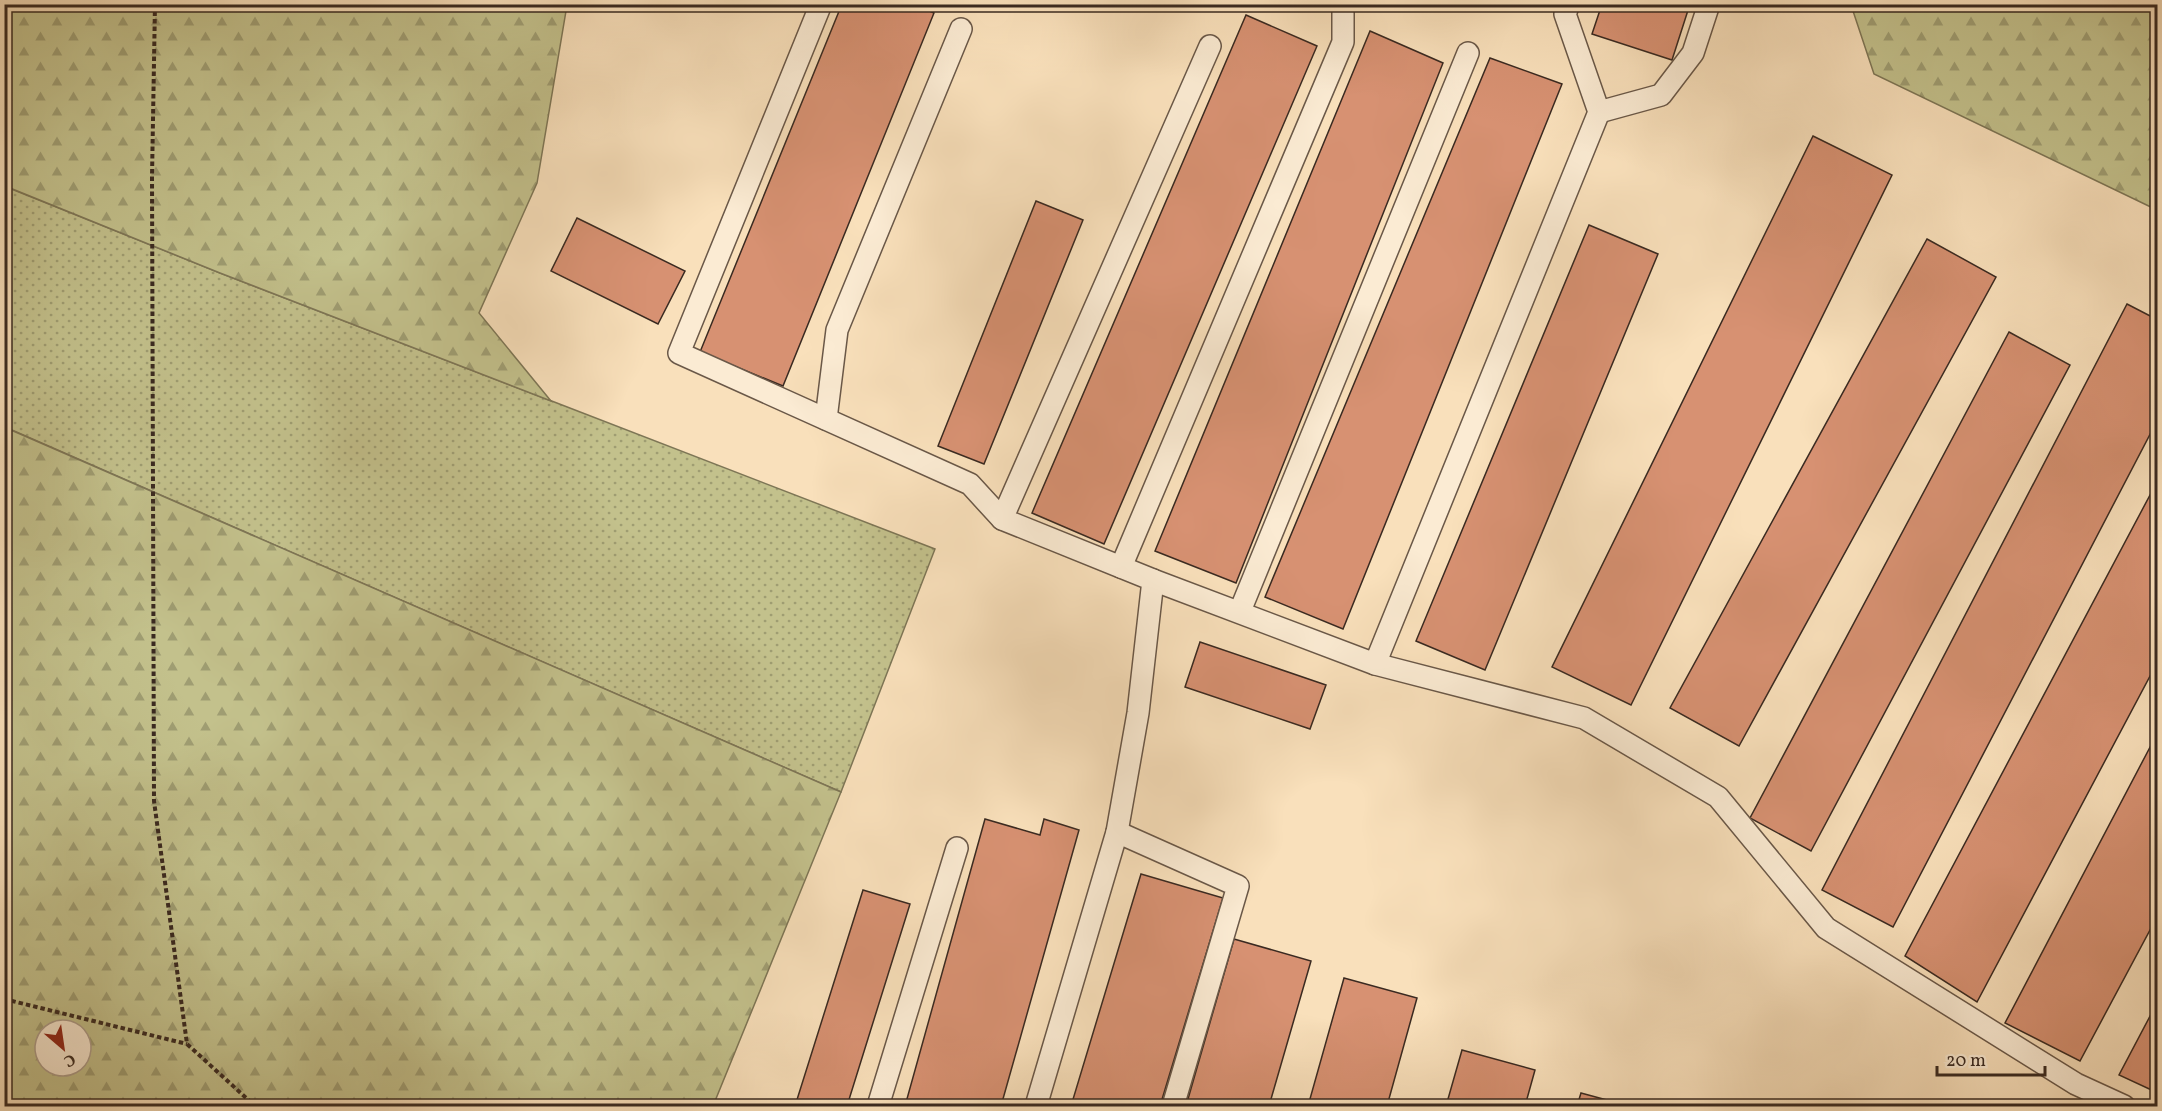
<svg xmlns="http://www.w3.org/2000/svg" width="2162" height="1111" font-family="Vollkorn,serif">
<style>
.grass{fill:url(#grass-dots);stroke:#7e7656;stroke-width:1.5}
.forest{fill:url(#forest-firs);stroke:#7e7656;stroke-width:1.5;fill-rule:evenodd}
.building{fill:#d79172;stroke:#3a2a21;stroke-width:1.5}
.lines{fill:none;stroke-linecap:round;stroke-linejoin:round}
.service-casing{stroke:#6a5848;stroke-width:24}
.path{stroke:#3a2a21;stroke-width:4;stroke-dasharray:4.5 3;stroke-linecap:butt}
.service{stroke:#fbebd3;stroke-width:21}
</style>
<defs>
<pattern id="grass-dots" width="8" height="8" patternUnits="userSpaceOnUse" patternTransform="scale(1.5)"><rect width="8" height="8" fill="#c3c18c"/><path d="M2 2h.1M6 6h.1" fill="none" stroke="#9f9d72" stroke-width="1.8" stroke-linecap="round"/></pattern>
<pattern id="forest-firs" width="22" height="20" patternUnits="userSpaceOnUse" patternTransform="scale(1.5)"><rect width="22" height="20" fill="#c3c18c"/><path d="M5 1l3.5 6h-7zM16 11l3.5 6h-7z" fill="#9f9d72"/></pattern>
</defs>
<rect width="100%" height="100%" fill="#f9e0bb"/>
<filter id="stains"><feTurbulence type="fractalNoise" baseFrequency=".00333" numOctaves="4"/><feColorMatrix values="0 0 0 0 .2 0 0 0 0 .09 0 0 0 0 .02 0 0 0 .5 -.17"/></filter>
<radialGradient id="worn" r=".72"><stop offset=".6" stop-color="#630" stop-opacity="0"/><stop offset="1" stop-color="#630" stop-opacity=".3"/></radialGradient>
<polygon class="grass" points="4,186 220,273 935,549 841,792 5,427"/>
<g class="forest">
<polygon points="4,5 567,5 537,183 479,313 551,401 220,273 5,186"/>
<polygon points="1851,5 2157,5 2157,210 1874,74"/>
<path d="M4 427 841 792 713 1106H5ZM45 1030H81V1066H45Z"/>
</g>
<g class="building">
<polygon points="842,4 913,4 934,13 783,386 700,352"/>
<polygon points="1602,4 1690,4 1672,60 1592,34"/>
<polygon points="1246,15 1317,46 1104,544 1032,513"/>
<polygon points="1370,31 1443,63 1236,583 1155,551"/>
<polygon points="1490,58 1562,84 1343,629 1265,597"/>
<polygon points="1813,136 1892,175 1631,705 1552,667"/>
<polygon points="1036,201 1083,220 984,464 938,446"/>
<polygon points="577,218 685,271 658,324 551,271"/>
<polygon points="1589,225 1658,254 1485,670 1416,641"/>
<polygon points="1927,239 1996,277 1739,746 1670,708"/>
<polygon points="2127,304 2158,320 2158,419 1893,927 1822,890"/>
<polygon points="2009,332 2070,365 1811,851 1750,818"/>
<polygon points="2158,480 2158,661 1977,1002 1905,956"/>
<polygon points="1200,642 1326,685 1310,729 1185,687"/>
<polygon points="2158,732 2158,915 2080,1061 2005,1023"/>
<polygon points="985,819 1040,835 1044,819 1079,830 1001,1106 905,1106"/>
<polygon points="1141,874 1223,898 1160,1106 1071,1106"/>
<polygon points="863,890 910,904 847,1106 795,1106"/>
<polygon points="1234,939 1311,961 1269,1106 1186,1106"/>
<polygon points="1344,978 1417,998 1387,1106 1308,1106"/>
<polygon points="2158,1001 2158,1093 2119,1075"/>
<polygon points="1462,1050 1535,1070 1525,1106 1446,1106"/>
<polygon points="1581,1093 1629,1106 1577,1106"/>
</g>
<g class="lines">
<defs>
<g id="service">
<polyline points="821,4 679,353 970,484 1002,519 1153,580 1138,713 1117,832"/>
<polyline points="1599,112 1661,95 1693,53 1709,4"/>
<polyline points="826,419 837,330 961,29"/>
<polyline points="1002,519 1210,46"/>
<polyline points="1121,567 1343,42 1343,4"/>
<polyline points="1153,580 1375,664 1584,718 1718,797 1826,928 2076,1084 2124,1106"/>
<polyline points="1240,611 1468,53"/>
<polyline points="1375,664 1599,112 1565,14 1569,4"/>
<polyline points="878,1106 957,848"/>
<polyline points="1036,1106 1117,832 1238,886 1173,1106"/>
</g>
</defs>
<use href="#service" class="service-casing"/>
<g class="path">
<polyline points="155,4 152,177 154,801 187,1044 255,1106"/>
<polyline points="4,999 187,1044"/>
</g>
<use href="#service" class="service"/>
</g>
<rect width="2162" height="1111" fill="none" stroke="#f9e0bb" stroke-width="24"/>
<rect x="6" y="6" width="2150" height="1099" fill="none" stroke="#3a2a21" stroke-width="3"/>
<rect x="12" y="12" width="2138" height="1087" fill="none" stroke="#3a2a21" stroke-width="1.5"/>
<g transform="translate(63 1048) rotate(151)"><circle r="28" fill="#fbebd3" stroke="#ae9e8c" stroke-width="1.5"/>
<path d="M0-4.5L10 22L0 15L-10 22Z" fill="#8f2418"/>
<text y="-9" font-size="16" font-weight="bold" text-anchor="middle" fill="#3a2a21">С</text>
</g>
<path d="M1937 1066v9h108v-9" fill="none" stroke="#3a2a21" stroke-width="3"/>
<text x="1946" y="1066" font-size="18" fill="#3a2a21" stroke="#fbebd3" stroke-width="4.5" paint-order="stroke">20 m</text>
<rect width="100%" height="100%" filter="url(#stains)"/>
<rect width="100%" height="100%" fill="url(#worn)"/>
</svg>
